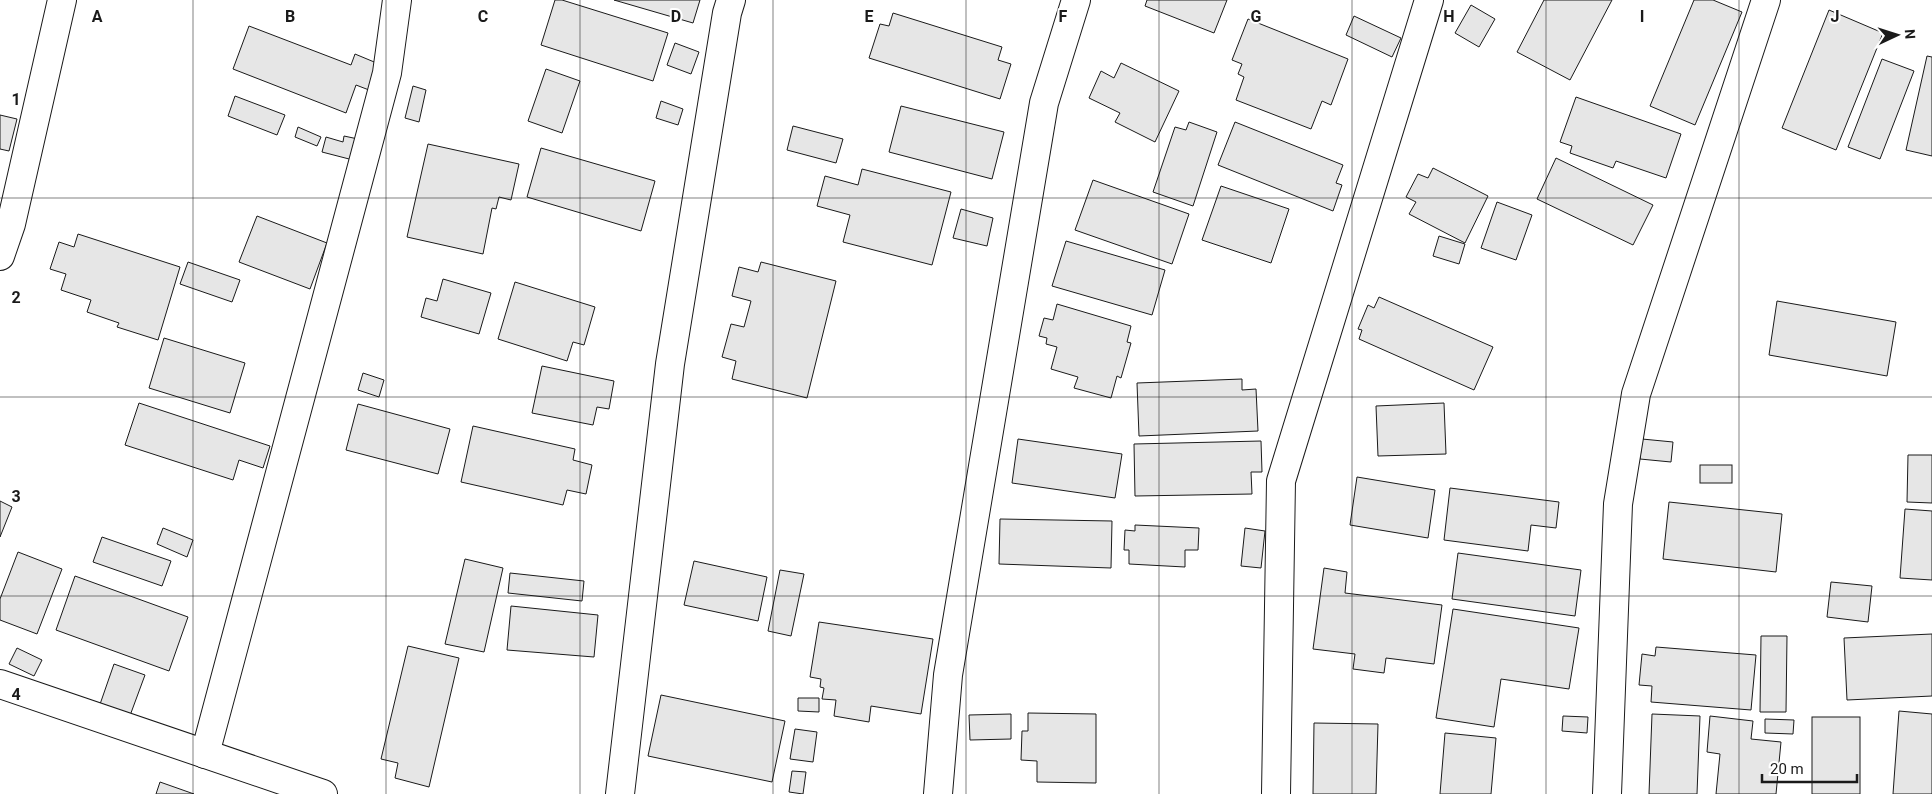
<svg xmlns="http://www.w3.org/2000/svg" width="1932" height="794" font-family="Roboto,sans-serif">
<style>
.building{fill:#e6e6e6;stroke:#1a1a1a}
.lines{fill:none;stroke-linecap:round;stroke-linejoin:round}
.minor-casing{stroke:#1a1a1a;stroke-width:30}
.minor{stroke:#fff;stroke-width:28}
.grid{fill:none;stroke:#1a1a1a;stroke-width:1;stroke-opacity:0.55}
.grid-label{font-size:16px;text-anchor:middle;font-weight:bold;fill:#1a1a1a;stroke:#fff;stroke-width:4;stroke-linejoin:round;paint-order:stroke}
</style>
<rect width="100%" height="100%" fill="#fff"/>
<g class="building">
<polygon points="555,0 562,0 668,33 653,81 541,45"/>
<polygon points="614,0 700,0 693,23"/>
<polygon points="1147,0 1227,0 1214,33 1145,6"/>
<polygon points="1544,0 1612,0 1570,80 1517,52"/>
<polygon points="1694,0 1713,0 1742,12 1695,125 1650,106"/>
<polygon points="1471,5 1495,19 1479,47 1455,33"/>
<polygon points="1829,10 1883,33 1836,150 1782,128"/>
<polygon points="893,13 1002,47 998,60 1011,64 1000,99 869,58 880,24 889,26"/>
<polygon points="1354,16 1401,38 1392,57 1346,35"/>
<polygon points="1248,19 1348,59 1331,105 1322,101 1311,129 1236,100 1244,77 1238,74 1242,64 1232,60"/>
<polygon points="249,26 351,65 355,54 379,64 369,90 356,85 346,113 233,69"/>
<polygon points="675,43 699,52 691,74 667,65"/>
<polygon points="1927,56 1932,57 1932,156 1906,150"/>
<polygon points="1882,59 1914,71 1880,159 1848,147"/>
<polygon points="1121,63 1179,91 1155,142 1115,122 1120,113 1089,98 1101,71 1114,78"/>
<polygon points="546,69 580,81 562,133 528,121"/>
<polygon points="413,86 426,90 419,122 405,118"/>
<polygon points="235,96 285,115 277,135 228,116"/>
<polygon points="1576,97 1681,134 1666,178 1616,161 1613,168 1570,153 1572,146 1560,142"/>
<polygon points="661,101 683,109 678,125 656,118"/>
<polygon points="901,106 1004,132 992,179 889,152"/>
<polygon points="0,115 17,119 9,151 0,149"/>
<polygon points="1189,122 1217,132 1193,206 1153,192 1175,127 1186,130"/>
<polygon points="1235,122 1343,165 1336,183 1342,185 1333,211 1218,165"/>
<polygon points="793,126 843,139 836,163 787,150"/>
<polygon points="298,127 321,137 317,146 295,137"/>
<polygon points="344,136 358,139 353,160 322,152 326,137 343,142"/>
<polygon points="428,144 519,164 511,200 499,197 496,209 492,208 483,254 407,237"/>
<polygon points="541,148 655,181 641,231 527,197"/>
<polygon points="1556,158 1653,205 1633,245 1537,199"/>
<polygon points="1433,168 1488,196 1465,243 1409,214 1416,202 1406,197 1418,174 1428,178"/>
<polygon points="862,169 951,192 932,265 843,242 850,215 817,206 825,176 858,185"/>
<polygon points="1093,180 1189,214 1172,264 1075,230"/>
<polygon points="1221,186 1289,209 1271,263 1202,240"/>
<polygon points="1497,202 1532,215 1516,260 1481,248"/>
<polygon points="961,209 993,218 987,246 953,238"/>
<polygon points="257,216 327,243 310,289 239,262"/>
<polygon points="78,234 180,267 158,340 117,327 119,323 87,312 91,300 61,290 66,274 50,269 59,242 74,247"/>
<polygon points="1439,236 1465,244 1459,264 1433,256"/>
<polygon points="1066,241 1165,270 1152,315 1052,286"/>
<polygon points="188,262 240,280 232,302 180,284"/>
<polygon points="761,262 836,281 807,398 732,379 736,361 722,357 731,324 744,327 751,301 732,296 739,267 758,272"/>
<polygon points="443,279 491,293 479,334 421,317 426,298 437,301"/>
<polygon points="515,282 595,307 584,345 573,342 567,361 498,339"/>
<polygon points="1379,297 1493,347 1474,390 1359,339 1362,330 1358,329 1368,305 1374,308"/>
<polygon points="1777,301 1896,322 1887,376 1769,355"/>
<polygon points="1057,304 1131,326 1127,342 1131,343 1121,378 1117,376 1111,398 1074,388 1078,377 1051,369 1057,347 1046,344 1047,338 1039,336 1044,318 1053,320"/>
<polygon points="164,338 245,363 230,413 149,388"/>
<polygon points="542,366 614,381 609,409 597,407 593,425 532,413"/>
<polygon points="363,373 384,380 379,397 358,390"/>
<polygon points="1242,379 1242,390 1256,389 1258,431 1139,436 1137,383"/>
<polygon points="139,403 270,446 263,468 239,460 233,480 125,445"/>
<polygon points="1444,403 1446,454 1378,456 1376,406"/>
<polygon points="358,404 450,429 438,474 346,450"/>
<polygon points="473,426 575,449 573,460 592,465 586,494 567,490 563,505 461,482"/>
<polygon points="1018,439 1122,454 1115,498 1012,483"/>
<polygon points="1642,439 1673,442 1671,462 1640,459"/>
<polygon points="1261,441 1262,472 1251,472 1252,494 1135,496 1134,444"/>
<polygon points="1908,455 1932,455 1932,503 1907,502"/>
<rect x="1700" y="465" width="32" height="18"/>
<polygon points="1357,477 1435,490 1428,538 1350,525"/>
<polygon points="1450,488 1559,502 1556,528 1531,525 1528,551 1444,540"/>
<polygon points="0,501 12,507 0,537"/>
<polygon points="1669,502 1782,514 1776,572 1663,559"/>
<polygon points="1905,509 1932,511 1932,580 1900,578"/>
<polygon points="1000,519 1112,521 1111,568 999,564"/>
<polygon points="1135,525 1199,528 1198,550 1185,550 1185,567 1129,564 1129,550 1124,550 1125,530 1135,531"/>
<polygon points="163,528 193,540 187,557 157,544"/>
<polygon points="1245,528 1265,531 1261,568 1241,566"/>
<polygon points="102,537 171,561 162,586 93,562"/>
<polygon points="18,552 62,569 37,634 0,620 0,599"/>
<polygon points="1458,553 1581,570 1575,616 1452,599"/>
<polygon points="465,559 503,568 484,652 445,644"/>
<polygon points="694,561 767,577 758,621 684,605"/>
<polygon points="1324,568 1347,572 1345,593 1442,605 1434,664 1386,658 1384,673 1353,669 1355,654 1313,649"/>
<polygon points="780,570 804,574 791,636 768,631"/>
<polygon points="510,573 584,581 582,601 508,593"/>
<polygon points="75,576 188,617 169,671 56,630"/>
<polygon points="1831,582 1872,586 1868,622 1827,617"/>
<polygon points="511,606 598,615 594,657 507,650"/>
<polygon points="1453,609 1579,628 1569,689 1501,679 1494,727 1436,718"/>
<polygon points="819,622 933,639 921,714 871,706 869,722 834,716 836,700 822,699 824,688 820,687 821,679 810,677"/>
<polygon points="1932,634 1932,696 1847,700 1844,638"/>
<polygon points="1761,636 1787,636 1786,712 1760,712"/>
<polygon points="408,646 459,658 429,787 395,778 398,763 381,759"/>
<polygon points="1656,647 1756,655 1751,710 1651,702 1652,686 1639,685 1642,654 1655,656"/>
<polygon points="17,648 42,660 34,676 9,664"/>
<polygon points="114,664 145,675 128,721 98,710"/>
<polygon points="661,695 785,721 772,782 648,756"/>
<polygon points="798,698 819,698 819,712 798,711"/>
<polygon points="1899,711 1932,714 1932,794 1893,794"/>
<polygon points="1028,713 1096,714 1096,783 1037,782 1037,761 1021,760 1022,731 1028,731"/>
<polygon points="1011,714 1011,739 970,740 969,715"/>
<polygon points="1652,714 1700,716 1697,794 1649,794"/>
<polygon points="1563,716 1588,717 1587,733 1562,731"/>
<polygon points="1710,716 1753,721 1751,739 1781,742 1776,794 1716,794 1720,754 1707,752"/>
<rect x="1812" y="717" width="48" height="77"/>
<polygon points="1765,719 1794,720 1793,734 1765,733"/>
<polygon points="1314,723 1378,724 1376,794 1313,794"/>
<polygon points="795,729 817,732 813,762 790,759"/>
<polygon points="1445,733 1496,738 1491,794 1440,794"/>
<polygon points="792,771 806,772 803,794 789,792"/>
<polygon points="160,782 194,794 156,794"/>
</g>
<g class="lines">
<defs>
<g id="minor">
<polyline points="0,256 11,224 62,0"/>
<polyline points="0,684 323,794"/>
<polyline points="205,754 387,73 397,0"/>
<polyline points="620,794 670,364 727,13 731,0"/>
<polyline points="938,794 948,675 1044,103 1076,0"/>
<polyline points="1276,794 1281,481 1429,0"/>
<polyline points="1607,794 1618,504 1636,394 1766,0"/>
</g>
</defs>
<use href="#minor" class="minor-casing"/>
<use href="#minor" class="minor"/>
</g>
<path class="grid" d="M193 0V794M386 0V794M580 0V794M773 0V794M966 0V794M1159 0V794M1352 0V794M1546 0V794M1739 0V794M0 198H1932M0 397H1932M0 596H1932"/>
<g class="grid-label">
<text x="97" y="22">A</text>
<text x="290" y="22">B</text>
<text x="483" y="22">C</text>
<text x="676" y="22">D</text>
<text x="869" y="22">E</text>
<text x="1063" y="22">F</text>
<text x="1256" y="22">G</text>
<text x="1449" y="22">H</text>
<text x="1642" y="22">I</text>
<text x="1835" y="22">J</text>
<text x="16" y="105">1</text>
<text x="16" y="303">2</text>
<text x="16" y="502">3</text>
<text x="16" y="700">4</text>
</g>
<g transform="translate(1897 35) rotate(86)" stroke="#ffffff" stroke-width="4" paint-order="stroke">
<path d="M0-4L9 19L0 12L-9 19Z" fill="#1a1a1a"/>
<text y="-8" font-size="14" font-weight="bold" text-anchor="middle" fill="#1a1a1a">N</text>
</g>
<path d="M1762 774v8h95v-8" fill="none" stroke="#1a1a1a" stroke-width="2.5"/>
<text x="1770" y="774" font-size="15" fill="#1a1a1a" stroke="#ffffff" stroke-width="4" paint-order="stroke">20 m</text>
</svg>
